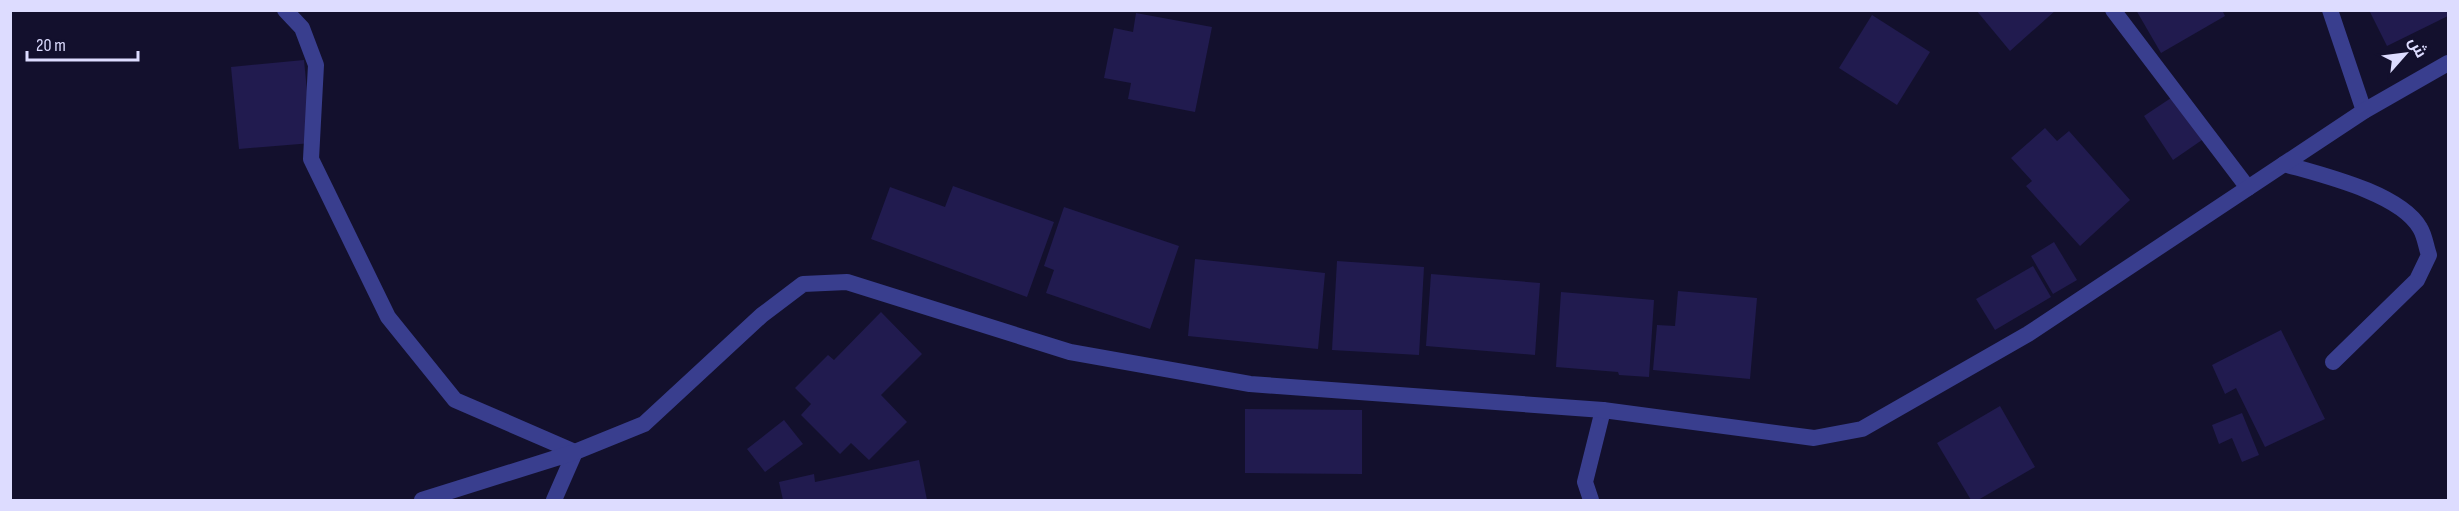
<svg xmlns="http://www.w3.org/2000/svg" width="2459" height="511" font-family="'Sofia Sans Condensed',Cairo,sans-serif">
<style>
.building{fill:#211b4f}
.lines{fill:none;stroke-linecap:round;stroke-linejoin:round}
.service{stroke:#393e8e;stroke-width:16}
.minor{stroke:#393e8e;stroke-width:16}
.tertiary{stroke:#393e8e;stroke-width:16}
</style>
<rect width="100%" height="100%" fill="#13102d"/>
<g class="building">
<polygon points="1976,10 2056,10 2010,51"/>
<polygon points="2136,10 2222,10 2225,16 2161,53"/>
<polygon points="2369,10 2448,10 2448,16 2387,46"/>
<polygon points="1136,13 1212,27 1195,112 1128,99 1131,83 1104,78 1114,28 1133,32"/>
<polygon points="1872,15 1930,52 1897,105 1839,68"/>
<polygon points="304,60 312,143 239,149 231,67"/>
<polygon points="2174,96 2202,140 2173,160 2144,116"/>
<polygon points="2045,128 2057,141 2069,131 2130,200 2080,246 2026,186 2032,181 2011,158"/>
<polygon points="953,186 1054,222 1027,297 871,239 890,187 945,207"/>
<polygon points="1064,207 1179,246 1150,329 1046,293 1054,270 1044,266"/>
<polygon points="2054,242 2077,280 2053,294 2031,256"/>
<polygon points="1195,259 1325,273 1318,349 1188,336"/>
<polygon points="1337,261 1424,267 1419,355 1332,350"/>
<polygon points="2033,266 2051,297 1995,330 1976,299"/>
<polygon points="1431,274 1540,283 1535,355 1426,346"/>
<polygon points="1678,291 1757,298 1750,379 1653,370 1657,325 1675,326"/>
<polygon points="1561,292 1654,300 1649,377 1619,375 1618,372 1556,367"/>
<polygon points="881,312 922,354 881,395 907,422 869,460 851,443 840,454 801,415 811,404 795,388 828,355 834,360"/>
<polygon points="2281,330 2325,419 2265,447 2236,388 2225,394 2212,365"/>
<polygon points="2000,406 2035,467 1978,500 1971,500 1937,443"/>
<polygon points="1245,409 1362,410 1362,474 1245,473"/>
<polygon points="2242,413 2259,455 2242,462 2232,438 2219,444 2212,425"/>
<polygon points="784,420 803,444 765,472 747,449"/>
<polygon points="919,460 927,500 783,500 779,482 814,474 815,482"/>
</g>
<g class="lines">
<g class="service">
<polyline points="285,10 302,28 316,65 311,159 388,317 455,400 575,452"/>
<polyline points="2113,10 2248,188"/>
<polyline points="2330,10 2364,111"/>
<path d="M2284 164C2322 175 2400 193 2420 228 2425 236 2426 247 2429 255L2417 280 2333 362"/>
</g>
<g class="minor">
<polyline points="554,500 575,452"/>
<polyline points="1591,500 1585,482 1603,410"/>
</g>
<polyline class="tertiary" points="422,500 575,452 644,424 762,315 803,284 847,282 1070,352 1250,384 1603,410 1814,438 1862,429 2028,334 2364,111 2448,63"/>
</g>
<rect width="2459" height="511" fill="none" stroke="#dddcff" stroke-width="24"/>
<g transform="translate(2405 54) rotate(62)" stroke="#13102d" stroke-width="4.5" paint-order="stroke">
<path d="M0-4.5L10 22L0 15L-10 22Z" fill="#dddcff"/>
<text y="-9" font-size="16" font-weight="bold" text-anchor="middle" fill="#dddcff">ش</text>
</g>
<path d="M27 51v9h111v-9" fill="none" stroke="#dddcff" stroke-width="3"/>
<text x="36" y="51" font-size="18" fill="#dddcff" stroke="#13102d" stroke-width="4.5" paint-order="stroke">20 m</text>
</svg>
